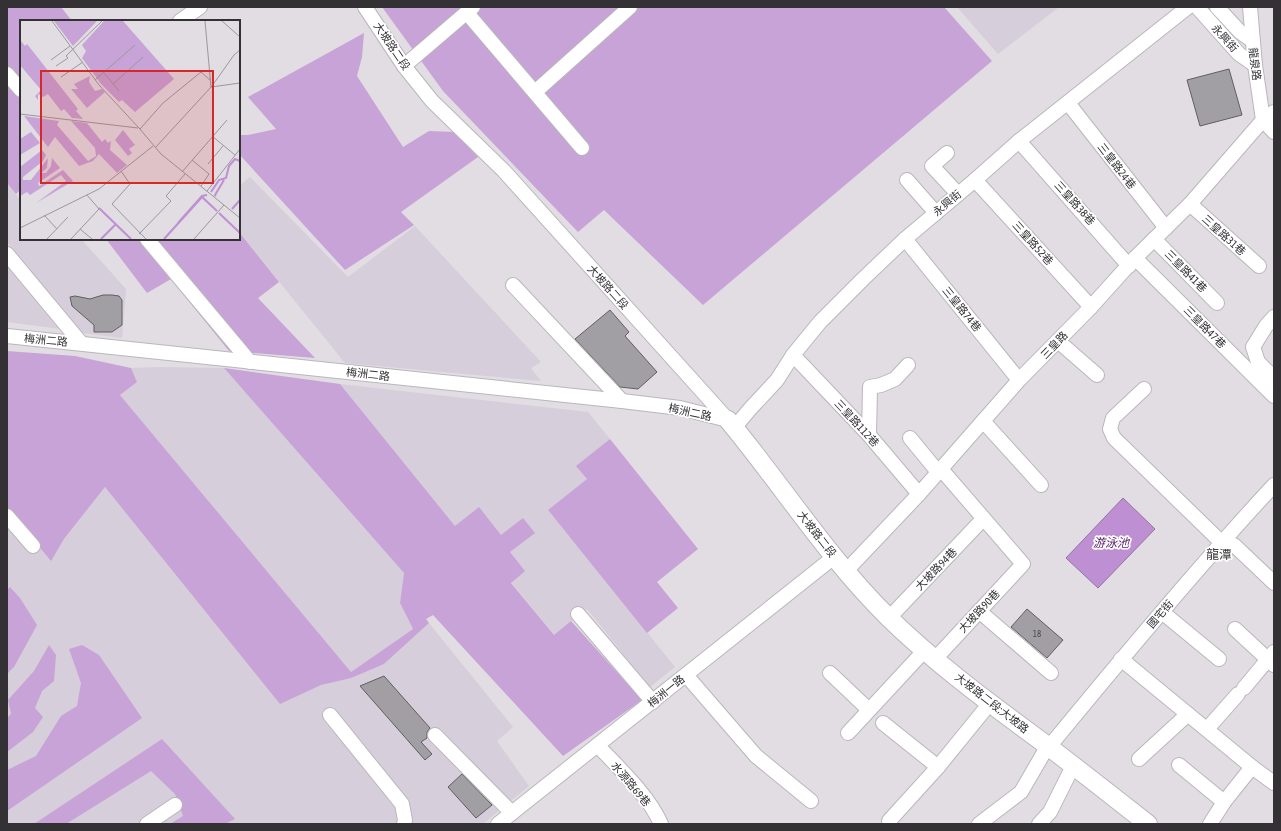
<svg xmlns="http://www.w3.org/2000/svg" width="1281" height="831" font-family="'Asap Condensed','Noto Sans TC',sans-serif">
<style>
.built{fill:#d6ceda}
.green{fill:#c7a3d8}
.water{fill:#bf8fd4;stroke:#9573a4}
.building{fill:#a29fa4;stroke:#615d62}
.lines{fill:none;stroke-linecap:round;stroke-linejoin:round}
.minor-casing{stroke:#bab6bc;stroke-width:16}
.major-casing{stroke:#bab6bc;stroke-width:20}
.minor{stroke:#fff;stroke-width:14}
.major{stroke:#fff;stroke-width:18}
.labels{text-anchor:middle;stroke-width:3.5;stroke-linejoin:round;paint-order:stroke}
.number-label{font-size:9px;fill:#4f4c50}
.street-label{font-size:11px;fill:#333134;stroke:#fff}
.water-label{font-size:12px;font-style:italic;fill:#561a6c;stroke:#fff}
.quarter-label{font-size:13px;fill:#3a373b;stroke:#fff}
.inset-river{fill:none;stroke:#bf8fd4;stroke-width:2}
.inset-road{fill:none;stroke:#9b989d;stroke-width:1}
.view{fill:#d62828;fill-opacity:0.15;stroke:#d62828;stroke-width:2}
.inset-edge{fill:none;stroke:#333134;stroke-width:2}
</style>
<rect width="100%" height="100%" fill="#e1dde3"/>
<g class="built">
<polygon points="957,7 1059,7 998,54"/>
<polygon points="250,177 348,277 415,226 541,362 531,368 541,381 345,363 239,232 239,186"/>
<polygon points="7,183 21,201 21,239 81,239 126,289 122,338 83,333 77,330 7,242"/>
<polygon points="7,266 61,329 7,322"/>
<polygon points="160,367 224,368 404,573 400,603 413,629 351,672 120,395 137,382 131,368"/>
<polygon points="340,384 588,412 610,439 577,466 587,479 548,510 675,667 650,687 587,609 554,635 511,582 510,553 523,518 501,536 455,526"/>
<polygon points="105,487 323,684 384,664 429,623 513,727 497,741 529,786 483,824 7,824 7,528 18,521 51,560 64,539"/>
</g>
<g class="green">
<polygon points="7,7 61,7 72,21 21,21 21,189 16,194 7,183"/>
<polygon points="382,7 944,7 992,61 703,305 604,210 578,232 443,91"/>
<polygon points="364,33 362,57 357,76 403,147 429,131 455,132 478,157 401,212 414,225 345,270 239,154 239,135 248,135 276,129 248,97"/>
<polygon points="239,232 279,282 258,298 315,358 229,351 171,279 147,293 106,239 239,239"/>
<polygon points="7,351 75,356 131,368 137,382 120,395 351,672 413,629 400,603 404,573 224,368 340,384 455,526 479,507 501,535 523,518 535,533 510,552 525,571 511,583 554,635 571,621 642,700 563,756 433,615 426,619 429,623 384,664 351,678 321,685 280,704 105,487 64,539 51,561 7,508"/>
<polygon points="610,439 698,549 657,582 678,608 647,633 548,510 587,479 576,466"/>
<polygon points="10,587 20,598 37,625 14,667 7,674 7,590"/>
<polygon points="49,645 56,655 54,681 42,691 35,708 43,717 33,732 7,752 7,718 11,714 8,700 34,671"/>
<polygon points="82,645 99,655 142,718 7,811 7,770 36,756 61,716 77,706 81,683 69,649"/>
<polygon points="162,739 235,819 225,824 170,824 183,816 175,794 151,771 66,824 34,824"/>
</g>
<polygon class="water" points="1123,498 1155,529 1098,588 1066,558"/>
<g class="building">
<polygon points="1229,69 1242,115 1200,126 1187,80"/>
<polygon points="103,295 112,295 119,296 122,300 122,325 112,332 94,332 94,325 72,306 70,297 75,296 90,299"/>
<polygon points="610,310 629,332 625,336 657,372 638,389 620,387 575,339"/>
<polygon points="1027,609 1063,640 1047,658 1011,627"/>
<polygon points="384,676 430,728 427,732 427,738 421,742 432,754 425,760 360,686"/>
<polygon points="462,774 492,805 476,818 448,787"/>
</g>
<g class="lines">
<defs>
<g id="minor">
<polyline points="365,7 404,66 432,101 504,171 728,420"/>
<polyline points="1197,7 1239,54 1255,65"/>
<polyline points="1217,7 1240,32 1253,41"/>
<polyline points="1250,7 1255,65 1263,120"/>
<polyline points="467,13 582,148"/>
<polyline points="180,21 200,7"/>
<polyline points="404,66 473,7"/>
<polyline points="7,74 21,90"/>
<polyline points="535,92 630,7"/>
<polyline points="1068,103 1166,228"/>
<polyline points="1263,120 1274,132"/>
<polyline points="1019,141 1129,266"/>
<polyline points="947,153 932,166 958,194"/>
<polyline points="907,180 936,213"/>
<polyline points="975,180 1091,307"/>
<polyline points="1190,204 1259,266"/>
<polyline points="147,239 250,362"/>
<polyline points="905,239 1019,380"/>
<polyline points="1154,239 1217,303"/>
<polyline points="7,254 81,343"/>
<polyline points="1135,258 1274,396"/>
<polyline points="513,285 622,401"/>
<polyline points="1274,317 1266,326 1253,347 1258,362 1274,378"/>
<polyline points="7,336 622,401 680,408 728,420"/>
<polyline points="1058,341 1097,375"/>
<polyline points="793,355 869,435 919,494"/>
<polyline points="1144,389 1113,418 1110,429 1114,438 1221,542 1234,545 1274,583"/>
<polyline points="983,421 1041,485"/>
<polyline points="734,428 750,409 777,380 793,355 820,322 863,279 905,239 975,180 1019,141 1188,7"/>
<polyline points="869,435 870,387 881,385 895,379 908,365"/>
<polyline points="910,438 938,472"/>
<polyline points="7,516 33,546"/>
<polyline points="846,571 919,494 1019,380 1091,307 1135,258 1190,204 1263,120 1274,112"/>
<polyline points="979,611 1051,673"/>
<polyline points="1162,612 1219,659"/>
<polyline points="578,614 653,702"/>
<polyline points="889,618 983,519"/>
<polyline points="1235,629 1274,665"/>
<polyline points="935,659 1023,564 941,469"/>
<polyline points="1121,659 1252,767 1274,783"/>
<polyline points="830,673 869,710"/>
<polyline points="686,675 756,756 811,801"/>
<polyline points="1244,688 1274,652"/>
<polyline points="330,715 402,804 405,820 404,824"/>
<polyline points="883,723 938,767"/>
<polyline points="1207,729 1238,694"/>
<polyline points="848,733 925,650"/>
<polyline points="435,735 512,813"/>
<path d="M598 746C619 768 649 796 661 824"/>
<polyline points="1139,759 1188,714"/>
<polyline points="1179,765 1224,802"/>
<polyline points="889,821 938,767 990,703"/>
<polyline points="147,824 175,805"/>
<polyline points="498,824 834,557"/>
<path d="M979 824 1021 792 1046 749 1049 747C1122 658 1196 569 1274 485"/>
<polyline points="1039,824 1050,812 1073,766"/>
<polyline points="1210,824 1224,802 1252,767"/>
</g>
<path id="major" d="M728 420C782 485 828 558 888 617 935 663 988 702 1041 741 1077 768 1112 796 1148 824"/>
</defs>
<use href="#minor" class="minor-casing"/>
<use href="#major" class="major-casing"/>
<use href="#minor" class="minor"/>
<use href="#major" class="major"/>
</g>
<g class="labels">
<g class="number-label">
<text x="1037" y="637">18</text>
</g>
<g class="street-label">
<text transform="translate(1225 38) rotate(48)" y="4">永興街</text>
<text transform="translate(392 46) rotate(56)" y="4">大坡路二段</text>
<text transform="translate(1255 64) rotate(83)" y="4">龍泉路</text>
<text transform="translate(1117 166) rotate(52)" y="4">三皇路24巷</text>
<text transform="translate(947 203) rotate(-40)" y="4">永興街</text>
<text transform="translate(1075 203) rotate(48)" y="4">三皇路38巷</text>
<text transform="translate(1224 235) rotate(42)" y="4">三皇路31巷</text>
<text transform="translate(1033 243) rotate(48)" y="4">三皇路52巷</text>
<text transform="translate(1186 271) rotate(45)" y="4">三皇路41巷</text>
<text transform="translate(608 287) rotate(48)" y="4">大坡路二段</text>
<text transform="translate(962 309) rotate(51)" y="4">三皇路74巷</text>
<text transform="translate(1205 327) rotate(45)" y="4">三皇路47巷</text>
<text transform="translate(46 340) rotate(5)" y="4">梅洲二路</text>
<text transform="translate(1054 345) rotate(-46)" y="4">三皇路</text>
<text transform="translate(368 374) rotate(6)" y="4">梅洲二路</text>
<text transform="translate(690 412) rotate(12)" y="4">梅洲二路</text>
<text transform="translate(857 423) rotate(47)" y="4">三皇路112巷</text>
<text transform="translate(817 534) rotate(52)" y="4">大坡路二段</text>
<text transform="translate(936 569) rotate(-46)" y="4">大坡路94巷</text>
<text transform="translate(979 611) rotate(-47)" y="4">大坡路90巷</text>
<text transform="translate(1160 614) rotate(-49)" y="4">國宅街</text>
<text transform="translate(666 691) rotate(-39)" y="4">梅洲一路</text>
<text transform="translate(992 703) rotate(38)" y="4">大坡路二段;大坡路</text>
<text transform="translate(631 784) rotate(50)" y="4">水源路69巷</text>
</g>
<g class="water-label">
<text x="1111" y="547">游泳池</text>
</g>
<g class="quarter-label">
<text x="1219" y="559">龍潭</text>
</g>
</g>
<g transform="translate(20 20)">
<rect width="220" height="220" fill="#e1dde3"/>
<path d="M34 1H77L53 26ZM84 1H103L154 59 115 92 102 80 99 82 81 64 62 38 66 31 62 25ZM0 20 5 26 7 24 22 43 58 89 56 91 63 99 52 98 44 89 41 91 28 74 23 77 18 74V80L15 76 21 70 0 45ZM70 56 69 62 75 71 82 69 85 72 67 88 51 69H58L54 64ZM4 96 39 101 37 105 68 141 76 136 75 128 51 101 67 103 82 122 85 119 88 123 91 121 90 130 107 145 97 153 79 134 73 141 59 146 35 117 28 127ZM103 110 115 125 109 129 112 133 108 136 95 120ZM11 112 20 123 0 135V119ZM22 130 26 135 23 141 3 157V160H11L28 138 27 148 21 153H26L31 146 32 138 40 148 18 163 19 166 43 150 53 161 16 183 46 161 41 155 10 175 7 172 0 176V147Z" fill="#c7a3d8"/>
<path class="inset-river" d="M191 172 199 160 206 158 209 146 215 139 220 141M196 176 195 175 204 160M79 188 111 219M212 189 220 180M199 193 220 213M158 203 182 176 187 175M81 219 95 205M144 219 182 177 197 191"/>
<path class="inset-road" d="M32 1 79 65 119 108M185 1 191 67M202 1 220 17M31 40 50 26M36 46 48 38 46 36 82 1M84 53 99 71M41 57 63 42M75 60 115 25M93 64 123 37M191 67 220 63M0 94 118 108M119 108 141 134 220 198M120 109 143 83 181 52 190 60M192 116 215 135M135 128 192 66 214 35 220 30M172 140 189 154 181 166M188 144 203 126M101 151 110 164 92 184 126 219M162 152 207 100M187 171 220 129M24 195 37 209M0 208 79 169 133 126M60 209 72 219M119 214 151 181 146 176 165 154M27 219 48 197M51 219 79 189 67 175M174 219 204 185"/>
<path class="view" d="M21 51H193V163H21Z"/>
<rect width="220" height="220" class="inset-edge"/>
</g>
<rect width="1281" height="831" fill="none" stroke="#333134" stroke-width="16"/>
</svg>
